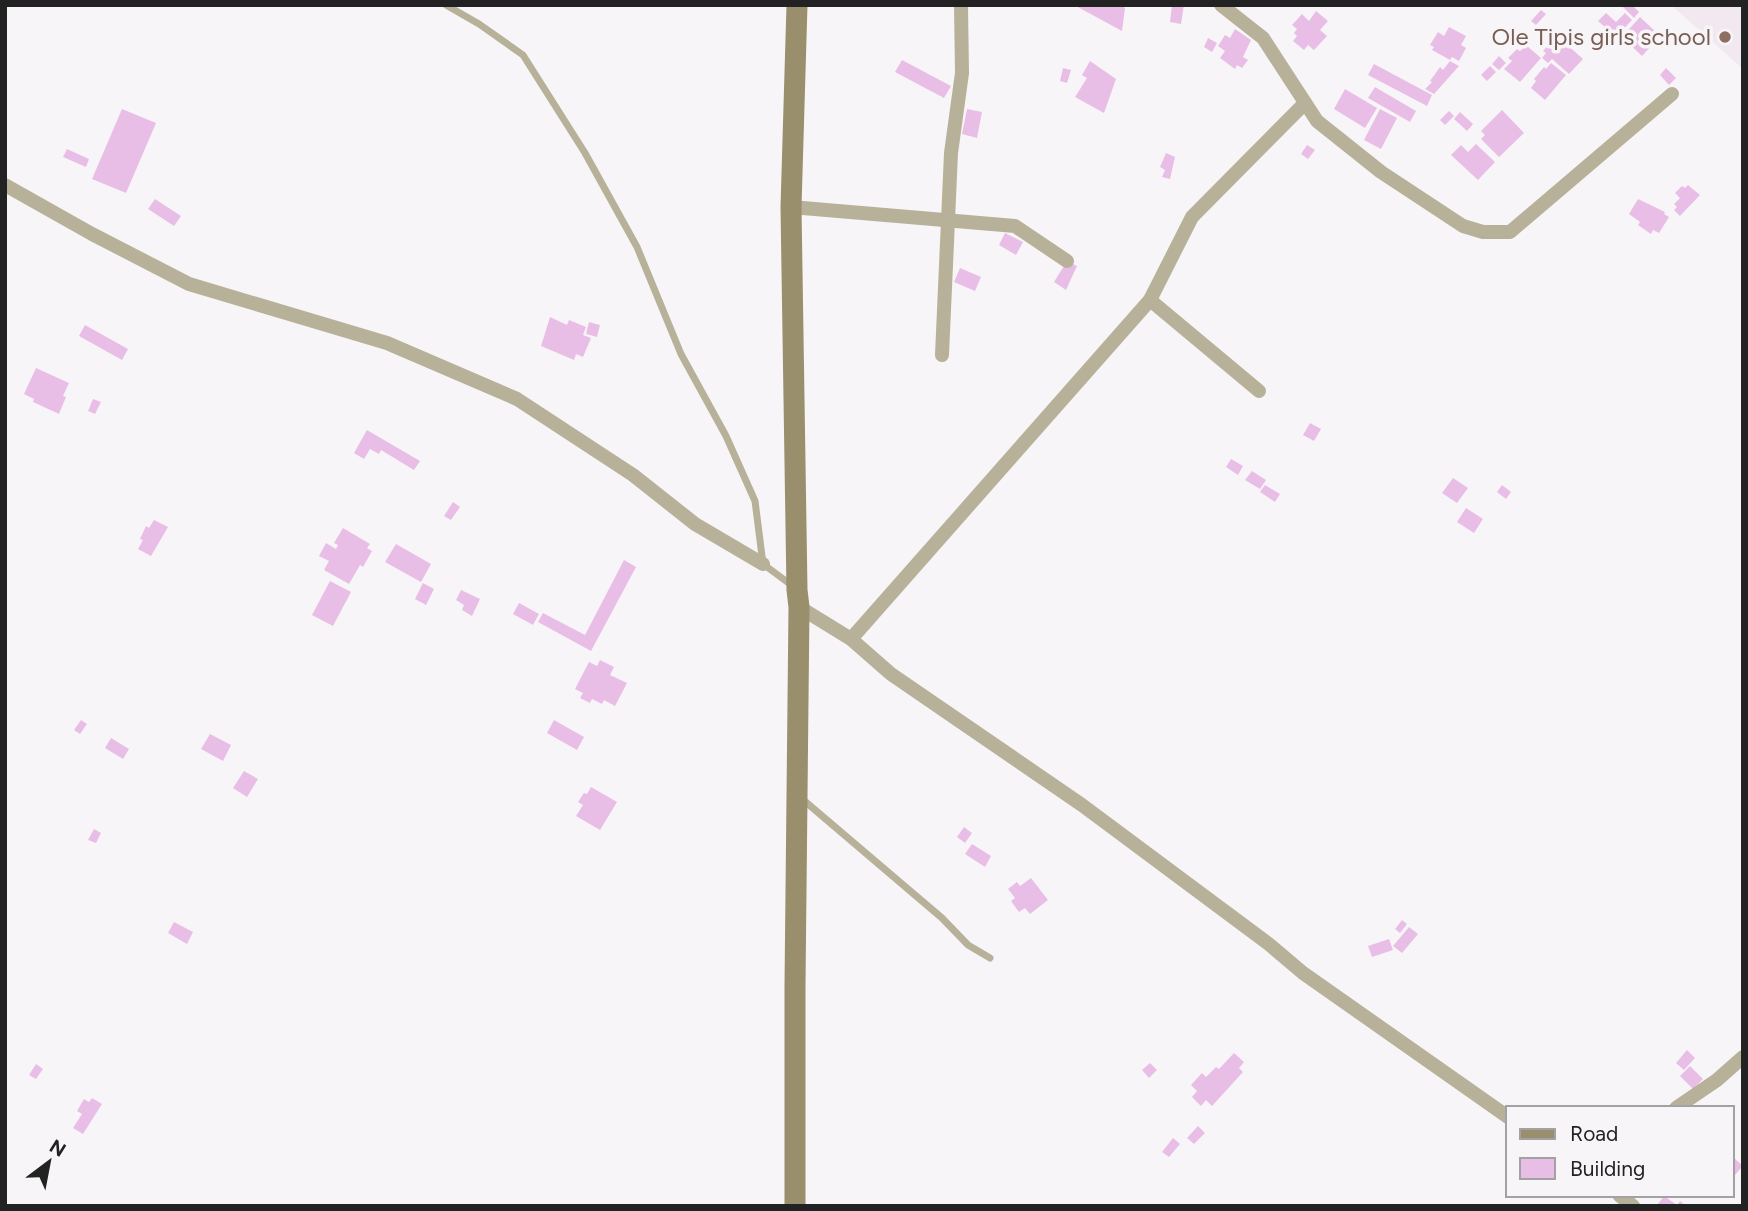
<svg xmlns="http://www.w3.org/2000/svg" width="1748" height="1211" font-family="Figtree,sans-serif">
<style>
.built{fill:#f1e8f0}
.building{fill:#e9bee6}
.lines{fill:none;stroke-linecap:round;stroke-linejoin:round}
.lane{stroke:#b8b199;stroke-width:7}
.street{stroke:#b8b199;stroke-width:14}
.secondary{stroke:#998f6c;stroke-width:21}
.education-dot{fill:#8d6e63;stroke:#f8f5f8;stroke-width:2.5}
.labels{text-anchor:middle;stroke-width:7;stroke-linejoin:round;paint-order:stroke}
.education-label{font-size:24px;fill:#785e54;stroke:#f8f5f8;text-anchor:end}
</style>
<rect width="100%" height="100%" fill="#f8f5f8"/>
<polygon class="built" points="1671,5 1743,5 1743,69"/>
<g class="building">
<polygon points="1074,5 1121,5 1125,8 1122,31"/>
<polygon points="1172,5 1184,5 1181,24 1170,22"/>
<polygon points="1621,5 1632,5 1639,12 1634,18"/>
<polygon points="1541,10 1546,14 1536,25 1531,21"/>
<polygon points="1316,11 1328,21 1320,30 1327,36 1314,50 1308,45 1304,50 1293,41 1297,36 1294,33 1297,29 1292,25 1302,14 1309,21"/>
<polygon points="1606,13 1616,22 1625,13 1632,20 1616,37 1598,21"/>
<polygon points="1640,17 1660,36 1642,56 1622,37"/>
<polygon points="1449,27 1466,36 1461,45 1466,48 1459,61 1452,57 1450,60 1432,50 1434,47 1430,45 1438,32 1444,36"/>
<polygon points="1235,29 1251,40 1243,57 1248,60 1242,68 1237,65 1235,69 1220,58 1225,51 1218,46 1225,35 1230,38"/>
<polygon points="1208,38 1217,43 1212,52 1204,47"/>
<polygon points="1552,41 1559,48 1564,42 1583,59 1569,74 1552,59 1548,63 1542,58 1546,53 1543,51"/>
<polygon points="1526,45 1541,58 1520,82 1504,69 1512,61 1508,58 1517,49 1520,51"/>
<polygon points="1499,56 1506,63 1499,70 1492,64"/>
<polygon points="902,60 951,86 944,98 895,72"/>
<polygon points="1090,61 1116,79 1104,113 1075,97 1087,78 1082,75"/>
<polygon points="1450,61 1459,66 1434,94 1425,89 1432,82 1430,81 1440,67 1443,70"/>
<polygon points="1551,63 1566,75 1545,100 1531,88 1536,81 1534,79 1544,67 1546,69"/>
<polygon points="1374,64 1432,95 1427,106 1368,75"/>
<polygon points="1490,66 1496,72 1487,81 1481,75"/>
<polygon points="1063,68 1071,70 1067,83 1060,81"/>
<polygon points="1666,68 1676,78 1669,85 1660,75"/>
<polygon points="1375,87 1416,111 1410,122 1368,98"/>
<polygon points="1345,89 1377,108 1365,128 1334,109"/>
<polygon points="122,109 156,123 126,193 92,179"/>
<polygon points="967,109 982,112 977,138 962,134"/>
<polygon points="1380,109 1397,118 1381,149 1364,140"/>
<polygon points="1502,110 1524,133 1499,157 1481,139 1485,135 1481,131"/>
<polygon points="1449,111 1454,116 1445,125 1440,120"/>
<polygon points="1460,112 1473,124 1467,131 1454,119"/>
<polygon points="1476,144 1495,162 1478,180 1451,155 1461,145 1468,152"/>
<polygon points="1307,145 1315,150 1308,159 1301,154"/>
<polygon points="67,149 89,159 86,167 63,157"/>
<polygon points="1166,153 1175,157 1170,179 1162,177 1165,170 1160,167"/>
<polygon points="1688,185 1700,195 1680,216 1674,210 1677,207 1674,204 1680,198 1675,193 1682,186 1685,188"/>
<polygon points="155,199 181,216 174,226 148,209"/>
<polygon points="1638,199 1665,212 1664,214 1669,217 1659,233 1653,230 1651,234 1638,225 1640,222 1629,214"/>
<polygon points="1005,233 1023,242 1016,255 999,245"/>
<polygon points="1067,261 1077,266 1066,290 1054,282"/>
<polygon points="960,268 981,277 975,291 954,282"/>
<polygon points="550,317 567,325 569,320 586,327 583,335 591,338 583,357 576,354 574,360 541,346"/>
<polygon points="589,322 600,325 597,337 586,334"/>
<polygon points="85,325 128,349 122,360 79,336"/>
<polygon points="36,368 69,383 63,396 66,397 59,414 33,402 34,399 24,394"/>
<polygon points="93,399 101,402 95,414 88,411"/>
<polygon points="1310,423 1321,429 1314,441 1303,435"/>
<polygon points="367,430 420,461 414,470 381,450 379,454 370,449 364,459 354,453"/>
<polygon points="1231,459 1243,466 1238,475 1226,467"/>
<polygon points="1252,471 1266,480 1260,489 1245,480"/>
<polygon points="1453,478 1468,488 1457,503 1442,493"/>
<polygon points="1265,485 1280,494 1275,502 1260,492"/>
<polygon points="1502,485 1511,492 1506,499 1497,492"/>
<polygon points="453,502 460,507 451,520 444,516"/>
<polygon points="1466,508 1483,519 1474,533 1457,522"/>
<polygon points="154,520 168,527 151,556 138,549 143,540 140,539 146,526 149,528"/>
<polygon points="343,528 370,544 367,548 372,551 363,567 360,565 349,584 324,570 329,561 319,556 326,543 336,549 338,545 334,543"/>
<polygon points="396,544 431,564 421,582 385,562"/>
<polygon points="624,560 636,567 591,651 538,622 543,613 585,635"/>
<polygon points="330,581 351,592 333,626 312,615"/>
<polygon points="423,583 434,589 426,605 415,599"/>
<polygon points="461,590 480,599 472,616 462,610 464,605 456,600"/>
<polygon points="519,603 539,614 533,625 513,614"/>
<polygon points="600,660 614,667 610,675 627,683 615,706 604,700 602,704 592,699 590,703 580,698 583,693 575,689 589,662 597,666"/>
<polygon points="81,720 87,724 80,734 74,730"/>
<polygon points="554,720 584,737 577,750 547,733"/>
<polygon points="210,734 231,745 223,761 201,749"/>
<polygon points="111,738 129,749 123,759 105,748"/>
<polygon points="244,771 258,779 247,797 233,788"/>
<polygon points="591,787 617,802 600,830 576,816 583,805 578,802 584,793 587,794"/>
<polygon points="964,827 972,833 965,843 957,837"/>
<polygon points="94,829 101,833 96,843 88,840"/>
<polygon points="972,844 991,856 985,867 965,854"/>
<polygon points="1031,878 1048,900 1030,914 1025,908 1019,912 1011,901 1015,898 1008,889 1017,882 1020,886"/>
<polygon points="1402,920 1407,924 1400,933 1395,929"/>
<polygon points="174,922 193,932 187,944 168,933"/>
<polygon points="1409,927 1418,934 1402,953 1393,946"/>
<polygon points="1389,939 1393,950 1372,957 1368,946"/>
<polygon points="1687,1050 1695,1058 1684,1070 1676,1063"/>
<polygon points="1234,1053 1244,1062 1239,1068 1243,1072 1212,1106 1206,1100 1201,1106 1192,1097 1197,1091 1191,1085 1202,1073 1206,1077 1216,1067 1219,1069"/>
<polygon points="1150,1063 1157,1070 1149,1078 1142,1070"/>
<polygon points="36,1064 43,1069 36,1079 29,1075"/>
<polygon points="1690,1066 1703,1079 1693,1089 1680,1076"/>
<polygon points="92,1098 102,1104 83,1134 73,1128 82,1114 77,1111 84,1099 89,1102"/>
<polygon points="1198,1126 1205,1133 1194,1144 1187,1138"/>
<polygon points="1173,1138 1180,1144 1169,1157 1162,1152"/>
<polygon points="1732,1156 1743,1166 1734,1176 1732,1175"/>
<polygon points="1664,1196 1677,1205 1680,1201 1686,1206 1661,1206 1658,1204"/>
</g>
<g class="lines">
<g class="lane">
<polyline points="446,5 479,24 523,55 585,153 637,247 681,354 726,436 755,501 763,564 794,587"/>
<polyline points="801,798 942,918 968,945 990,958"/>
</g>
<g class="street">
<polyline points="1221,5 1263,38 1317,121 1381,172 1463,226 1483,232 1510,232 1672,94"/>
<polyline points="5,185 92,234 189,284 387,343 517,399 633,475 695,524 763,564"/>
<polyline points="791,207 1015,226 1067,261"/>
<polyline points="1150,300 1259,391"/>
<polyline points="942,355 951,153 962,73 961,5"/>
<polyline points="799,607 851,639 891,674 1082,805 1270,945 1303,973 1508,1117"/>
<polyline points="851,639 1150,300 1192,217 1305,103"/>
<polyline points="1676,1108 1717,1080 1743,1057"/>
<polyline points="1619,1195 1633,1206"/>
</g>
<polyline class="secondary" points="795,1206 795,985 799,607 797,590 791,207 797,5"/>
</g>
<circle class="education-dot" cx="1725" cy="37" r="7"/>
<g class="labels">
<g class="education-label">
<text x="1711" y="45">Ole Tipis girls school</text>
</g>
</g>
<rect width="1748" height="1211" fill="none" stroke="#232223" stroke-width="14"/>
<rect x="1506" y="1106" width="228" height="91" fill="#f8f5f8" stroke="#a3a1a3" stroke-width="2"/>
<rect x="1520" y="1129" width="35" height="10" fill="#998f6c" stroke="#a3a1a3" stroke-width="2"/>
<text x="1570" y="1141" font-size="21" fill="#232223">Road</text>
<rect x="1520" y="1158" width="35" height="21" fill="#e9bee6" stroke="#a3a1a3" stroke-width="2"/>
<text x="1570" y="1176" font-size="21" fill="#232223">Building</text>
<g transform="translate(49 1162) rotate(32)" stroke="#f8f5f8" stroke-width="5" paint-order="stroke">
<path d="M0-5L12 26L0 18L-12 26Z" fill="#232223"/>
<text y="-10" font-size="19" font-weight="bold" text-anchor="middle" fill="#232223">N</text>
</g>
</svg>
